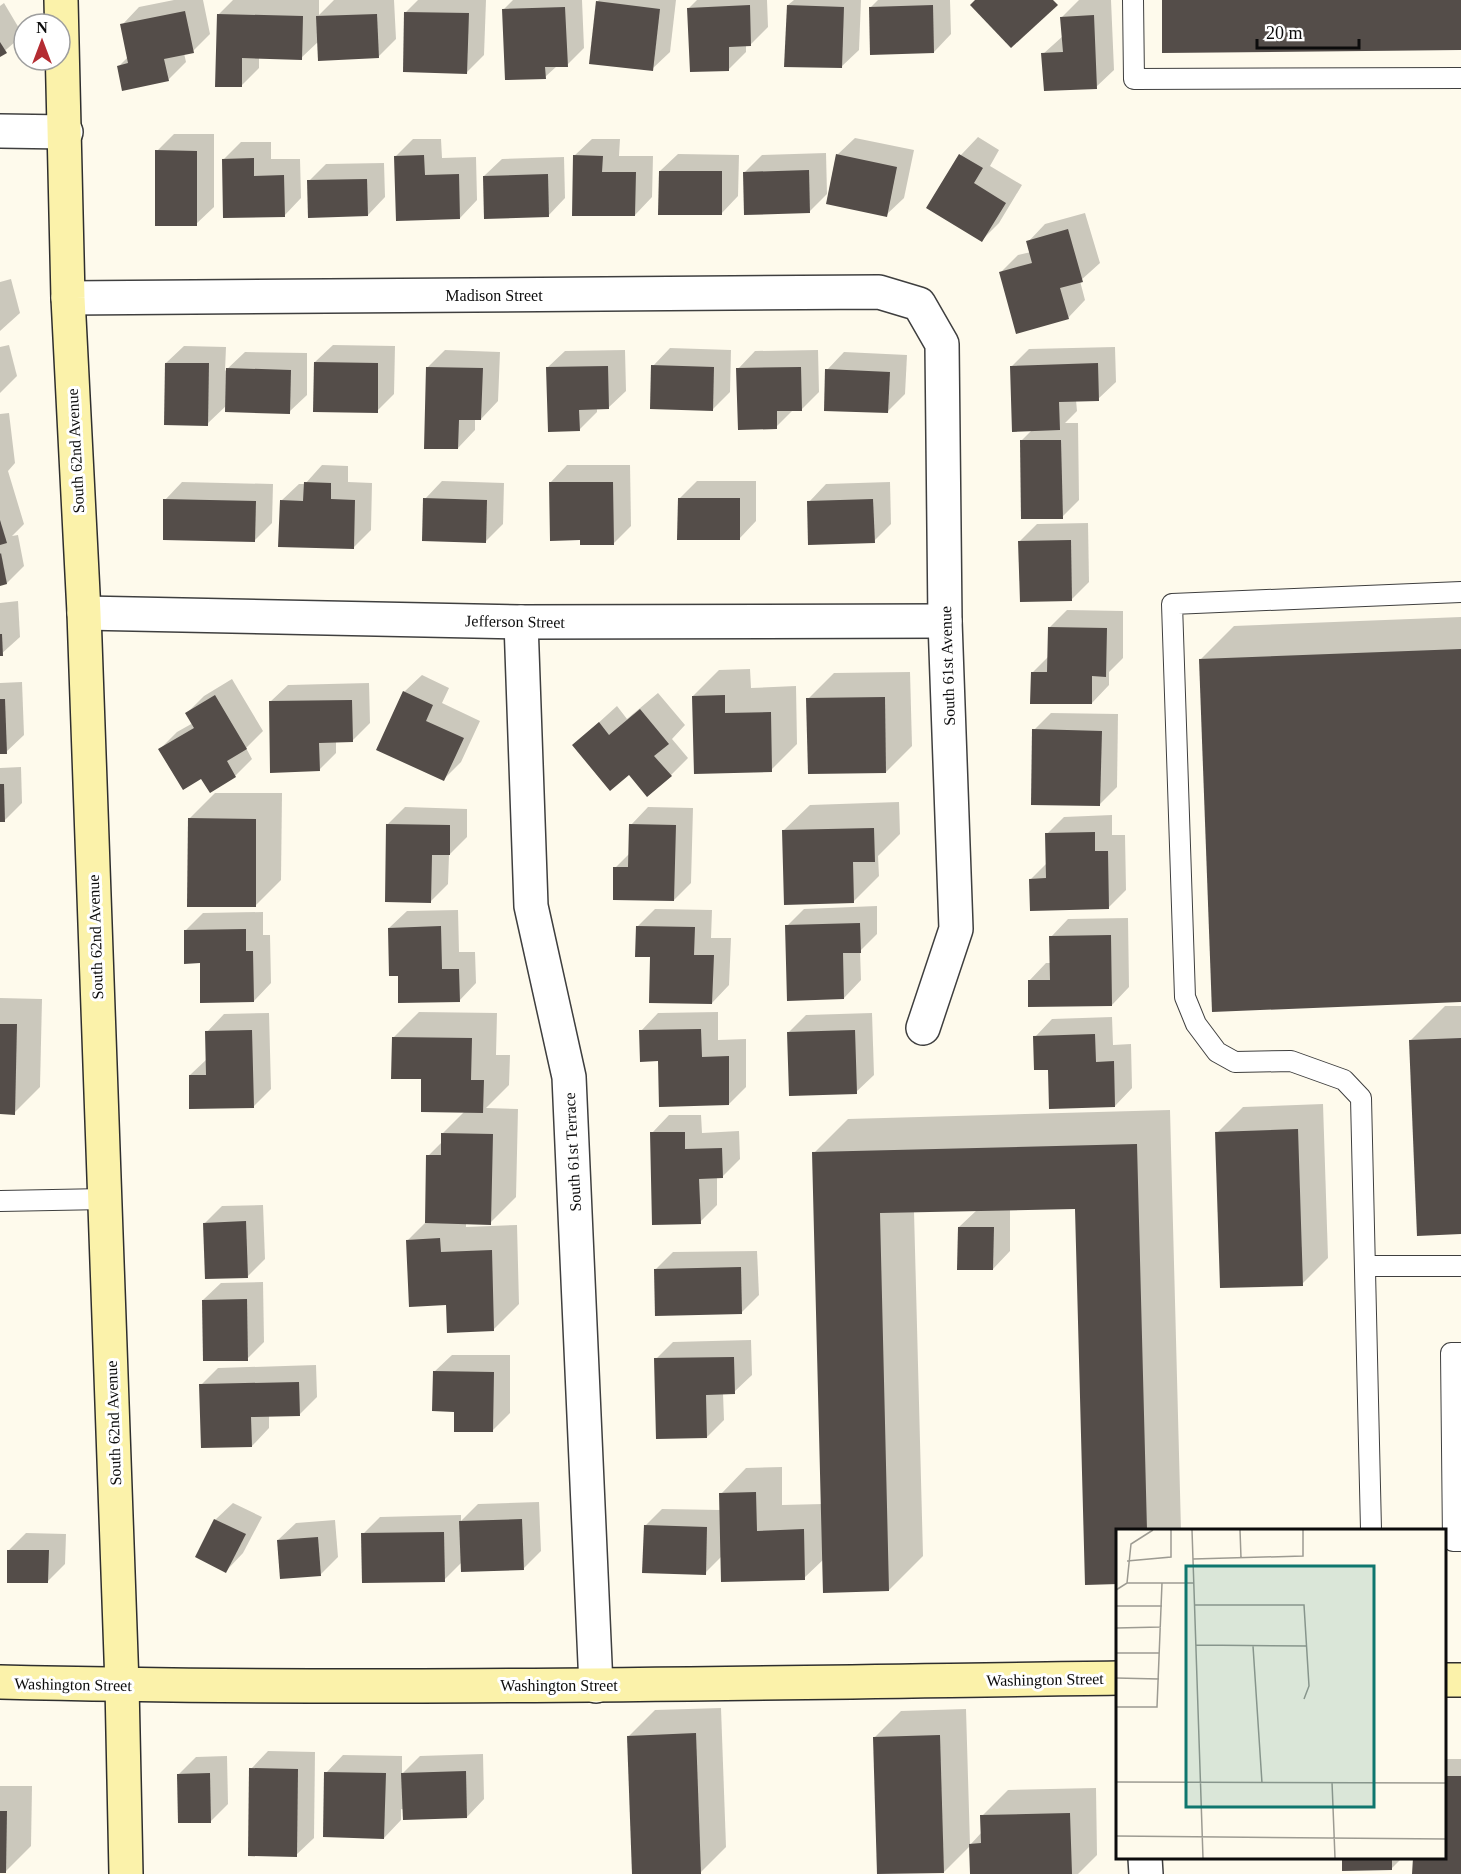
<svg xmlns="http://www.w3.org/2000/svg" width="1461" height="1874" font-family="'Times New Roman',serif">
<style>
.shadow{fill:#0003}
.building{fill:#544d49}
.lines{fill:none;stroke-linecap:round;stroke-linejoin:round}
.lane-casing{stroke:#3f3f3f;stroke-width:22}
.street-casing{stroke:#3f3f3f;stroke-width:36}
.secondary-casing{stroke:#2e2e2e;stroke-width:36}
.lane{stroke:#fff;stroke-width:20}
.street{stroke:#fff;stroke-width:33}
.secondary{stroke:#fbf2aa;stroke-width:33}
.labels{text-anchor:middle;stroke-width:6;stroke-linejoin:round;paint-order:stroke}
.street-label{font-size:16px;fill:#0c0c0c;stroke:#fff}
.inset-road{fill:none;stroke:#9d9b92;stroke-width:1.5}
.view{fill:#0f766e;fill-opacity:0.15;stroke:#0f766e;stroke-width:3}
.inset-edge{fill:none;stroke:#0c0c0c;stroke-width:3}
</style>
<rect width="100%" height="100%" fill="#fefaec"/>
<g class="shadow">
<polygon points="174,0 203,0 210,34 193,51 184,53 186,62 168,80 118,67 129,56 122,25 139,7"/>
<polygon points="233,0 319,0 319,15 334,0 394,0 396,39 378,57 319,41 301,58 259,57 259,68 241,86 218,15"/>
<polygon points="418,0 486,0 484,55 467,72 406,12"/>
<polygon points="513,0 582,0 584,48 567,65 557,66 545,77 503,10"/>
<polygon points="599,0 676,0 670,52 652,69 597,2"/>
<polygon points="697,0 767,0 768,27 751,44 746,45 746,52 729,69 689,8"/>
<polygon points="794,0 861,0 859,50 841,67 788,5"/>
<polygon points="878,0 950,0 951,34 934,52 870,8"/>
<polygon points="1079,0 1111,0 1114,70 1096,87 1043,54 1063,36 1062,17"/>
<polygon points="4,3 23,35 0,55 0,6"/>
<polygon points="174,134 214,134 214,207 196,224 157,151"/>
<polygon points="978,137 999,150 990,166 1022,185 999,223 982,240 928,208 961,155"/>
<polygon points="855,138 914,150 904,198 886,215 837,155"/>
<polygon points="413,139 441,139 442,158 476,157 477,200 460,218 395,157"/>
<polygon points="592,139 620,139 619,156 653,156 652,197 635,215 574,156"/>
<polygon points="241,142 271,142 271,159 300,159 301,198 284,216 224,159"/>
<polygon points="826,153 827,194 810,211 745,172 762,155"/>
<polygon points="678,154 739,155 738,196 721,214 660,171"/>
<polygon points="564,157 565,198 548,216 484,176 502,159"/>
<polygon points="384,163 385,197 368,215 309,181 326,164"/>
<polygon points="1085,213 1100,263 1080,281 1085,300 1068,318 1001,272 1018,255 1031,252 1028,242 1045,224"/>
<polygon points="11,279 20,313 0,331 0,282"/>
<polygon points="9,345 17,376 0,393 0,347"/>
<polygon points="333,345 395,346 394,394 377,411 315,362"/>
<polygon points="184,346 226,347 225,371 245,352 307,353 307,395 289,412 227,405 207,424 166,363"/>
<polygon points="1115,347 1116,382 1098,399 1076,400 1077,411 1065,423 1078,423 1079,500 1062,517 1021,441 1033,429 1012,366 1029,349"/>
<polygon points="670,348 731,350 730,392 713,409 653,366"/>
<polygon points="445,350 500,352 498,401 481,419 475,419 475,430 458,448 428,367"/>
<polygon points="625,350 626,391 608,408 597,408 597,412 579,430 547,368 565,351"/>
<polygon points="818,350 819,392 802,409 794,409 776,427 738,369 755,351"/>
<polygon points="844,352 907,355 905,394 887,412 827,370"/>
<polygon points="9,413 15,463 8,471 24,524 12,536 18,535 24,566 7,583 0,584 0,414"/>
<polygon points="322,465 348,466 348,482 372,483 371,530 353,548 281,501 299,484 305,484"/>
<polygon points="567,465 630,465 631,526 614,543 550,483"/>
<polygon points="442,481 504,483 503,524 486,541 425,499"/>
<polygon points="697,481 756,481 756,521 739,539 679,499"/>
<polygon points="182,482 273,484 272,523 254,541 165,500"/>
<polygon points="890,482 891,524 874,541 809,502 826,484"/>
<polygon points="1088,523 1089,582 1072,599 1020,541 1037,524"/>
<polygon points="18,601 20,637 0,655 0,603"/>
<polygon points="1067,610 1123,611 1123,658 1109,672 1109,685 1092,703 1032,673 1049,656 1049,628"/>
<polygon points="1461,617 1461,1001 1200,660 1234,626"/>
<polygon points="750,669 751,688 796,686 797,744 771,770 693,696 719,670"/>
<polygon points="910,672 912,746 886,772 808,699 834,673"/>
<polygon points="422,675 449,688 442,703 480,721 461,762 444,779 404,692"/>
<polygon points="232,679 263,731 246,748 252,759 235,776 201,777 160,749 177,732 193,723 187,713 204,696"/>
<polygon points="22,682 24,735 6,752 0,752 0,683"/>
<polygon points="369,683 370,723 353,740 336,741 336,753 319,770 270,702 288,685"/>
<polygon points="658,693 685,725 672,739 688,758 671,775 629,773 574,745 617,706 627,719"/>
<polygon points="1051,713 1118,714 1117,787 1099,805 1034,730"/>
<polygon points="21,767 22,803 5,820 0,821 0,768"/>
<polygon points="215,793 282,793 281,880 255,906 189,819"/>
<polygon points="899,802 900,834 878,856 879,876 853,902 784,830 810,805"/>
<polygon points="405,807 467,809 467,837 449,855 448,884 431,901 387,825"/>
<polygon points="648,807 693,808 691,883 674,900 615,868 630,853 631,825"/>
<polygon points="1112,815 1112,835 1125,835 1126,890 1109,907 1031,879 1047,863 1047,834 1064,817"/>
<polygon points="877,906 877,934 860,951 861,980 844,998 787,926 804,909"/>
<polygon points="655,909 712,910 711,938 731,938 729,985 712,1003 652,955 637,927"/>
<polygon points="458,910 459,952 475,952 476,983 459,1001 399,974 389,928 407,911"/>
<polygon points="263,912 263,935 270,935 271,983 254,1001 201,962 185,931 203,913"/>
<polygon points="1128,918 1129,987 1112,1005 1029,981 1046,963 1051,963 1051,937 1068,919"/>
<polygon points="0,998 42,999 40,1087 14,1113 0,1113"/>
<polygon points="1445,1006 1461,1006 1461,1233 1411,1040"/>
<polygon points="419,1012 497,1013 496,1055 510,1055 509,1085 486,1108 518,1109 516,1197 490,1223 466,1223 466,1227 517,1225 519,1304 493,1330 448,1303 408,1240 426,1222 428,1156 443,1141 443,1133 465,1111 423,1078 393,1038"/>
<polygon points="718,1012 718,1040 746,1039 746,1087 729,1104 660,1060 641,1031 658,1013"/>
<polygon points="269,1013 271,1089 253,1107 190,1075 207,1059 207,1032 224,1014"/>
<polygon points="872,1013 874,1075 856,1092 788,1033 806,1015"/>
<polygon points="1112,1017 1113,1045 1131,1044 1132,1088 1115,1106 1050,1068 1035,1037 1052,1019"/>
<polygon points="1323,1104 1328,1258 1302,1284 1217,1133 1243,1107"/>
<polygon points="1170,1110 1181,1530 1118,1530 1077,1207 1010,1209 1010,1251 993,1269 959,1227 977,1210 914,1211 923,1556 889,1590 824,1559 804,1578 722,1556 705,1573 645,1526 662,1509 721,1510 721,1494 746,1468 782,1467 782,1505 823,1504 814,1153 848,1119"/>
<polygon points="669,1115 701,1115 702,1133 739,1131 740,1159 722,1177 717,1177 717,1205 700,1222 652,1133"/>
<polygon points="263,1205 265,1259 248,1276 205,1223 222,1206"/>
<polygon points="757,1251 759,1295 741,1313 655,1270 673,1252"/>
<polygon points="263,1282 264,1342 247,1359 203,1300 221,1283"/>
<polygon points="751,1340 752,1375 734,1392 723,1393 724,1420 707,1437 656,1359 673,1342"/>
<polygon points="452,1355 510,1355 510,1413 492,1431 456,1410 434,1372"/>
<polygon points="316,1365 317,1397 299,1415 269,1416 269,1428 252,1446 201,1385 218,1368"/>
<polygon points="539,1502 541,1551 524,1568 462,1562 444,1580 363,1534 380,1517 461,1515 461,1521 478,1504"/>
<polygon points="233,1503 262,1517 243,1553 226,1571 215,1520"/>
<polygon points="335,1520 338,1557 320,1575 278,1540 296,1523"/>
<polygon points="26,1533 66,1534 65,1564 47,1582 9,1550"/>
<polygon points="721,1708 726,1847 700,1873 633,1874 629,1736 655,1710"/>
<polygon points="966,1709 970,1845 982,1832 982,1816 1008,1790 1096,1788 1097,1855 1078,1874 971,1874 971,1845 944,1872 875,1737 901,1711"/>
<polygon points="268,1751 315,1752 314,1838 296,1855 251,1769"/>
<polygon points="483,1754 484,1799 467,1817 401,1809 401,1820 384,1838 326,1773 343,1755 402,1756 402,1774 420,1756"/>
<polygon points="227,1756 228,1804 211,1821 179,1774 196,1757"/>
<polygon points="1444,1759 1461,1759 1461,1874 1414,1874 1414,1858 1444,1858"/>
<polygon points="0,1786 32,1786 31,1846 5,1872 0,1872"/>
<polygon points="1344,1858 1402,1858 1391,1869 1344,1869"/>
</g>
<g class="building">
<polygon points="975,0 1053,0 1058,5 1011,48 970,5"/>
<polygon points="1162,0 1461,0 1461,50 1162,53"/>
<polygon points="596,1 660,9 653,71 589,64"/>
<polygon points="750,5 751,46 729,47 729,71 690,72 687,8"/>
<polygon points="787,5 844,7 842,68 784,67"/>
<polygon points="933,5 934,53 870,55 869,7"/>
<polygon points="565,7 568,67 545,67 546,79 505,80 502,9"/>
<polygon points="185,11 194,53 164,59 169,81 122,91 117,66 128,63 120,24"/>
<polygon points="404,12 469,13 467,74 403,72"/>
<polygon points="217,14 303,16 302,60 242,58 242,87 215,87"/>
<polygon points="377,14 379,58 318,61 316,16"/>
<polygon points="1094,15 1097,89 1044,91 1041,53 1063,52 1060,17"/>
<polygon points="0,42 7,53 0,57"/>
<polygon points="155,150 197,151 197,226 155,226"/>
<polygon points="836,154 897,167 887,217 826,204"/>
<polygon points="959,154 983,168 974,183 1006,203 982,242 926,208"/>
<polygon points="424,155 425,175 459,174 460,219 396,221 394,156"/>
<polygon points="573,155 603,156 602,172 636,172 635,216 572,216"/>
<polygon points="254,158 254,176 284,175 285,217 223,218 222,159"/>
<polygon points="809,170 810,213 744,215 743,172"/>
<polygon points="659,171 722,171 722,215 658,215"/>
<polygon points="548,174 549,217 484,219 483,176"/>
<polygon points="367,179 368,216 308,218 307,180"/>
<polygon points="1068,229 1083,282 1060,288 1069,319 1016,334 999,272 1032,263 1026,241"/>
<polygon points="314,362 378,363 378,413 313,412"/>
<polygon points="165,363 209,363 208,426 164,425"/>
<polygon points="1098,363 1099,401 1059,402 1060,430 1012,432 1010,366"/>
<polygon points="651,365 714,367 713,411 650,409"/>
<polygon points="608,366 609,409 579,410 580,431 548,432 546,367"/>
<polygon points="426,367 483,368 481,420 459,420 458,449 424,449"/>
<polygon points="801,367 802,411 777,411 777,429 738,430 736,368"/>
<polygon points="226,368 291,370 290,414 225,412"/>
<polygon points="825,369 890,372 888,413 824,411"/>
<polygon points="1020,440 1061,440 1063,519 1021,519"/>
<polygon points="304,482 331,483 331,499 355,500 354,549 278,547 280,500 303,501"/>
<polygon points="549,482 613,482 614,545 580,545 580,540 550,541"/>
<polygon points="423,498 487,500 486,543 422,541"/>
<polygon points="678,498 740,498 740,540 677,540"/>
<polygon points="163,499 256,501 255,542 163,540"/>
<polygon points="873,499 875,543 808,545 807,501"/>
<polygon points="0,520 7,543 0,545"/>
<polygon points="1071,540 1072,601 1020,602 1018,541"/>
<polygon points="1,553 7,584 0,586 0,554"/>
<polygon points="1048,627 1107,628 1106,677 1092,676 1092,704 1030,704 1031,672 1047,672"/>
<polygon points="0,634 2,634 3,656 0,656"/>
<polygon points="1461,649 1461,1002 1212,1012 1199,659"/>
<polygon points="403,691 433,705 426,721 464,738 444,781 376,750"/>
<polygon points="215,695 247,749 227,761 236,777 210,793 201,779 183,790 158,749 194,728 185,713"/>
<polygon points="725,695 725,713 771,712 772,772 694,774 692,696"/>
<polygon points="885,697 886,773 808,774 806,698"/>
<polygon points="0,699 5,699 7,754 0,754"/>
<polygon points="352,700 353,742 319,743 320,771 270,773 269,701"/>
<polygon points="640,709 669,744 654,756 672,776 647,797 629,775 610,791 572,745 599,722 609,735"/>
<polygon points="1032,729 1102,731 1100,806 1031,805"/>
<polygon points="0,784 4,784 5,822 0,822"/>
<polygon points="188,818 256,819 256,907 187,907"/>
<polygon points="386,824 450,825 450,855 432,855 431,903 385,902"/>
<polygon points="629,824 676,825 674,901 613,900 613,867 628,867"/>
<polygon points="874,828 875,862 853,862 854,903 784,905 782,830"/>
<polygon points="1095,832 1095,851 1108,851 1109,909 1030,911 1029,879 1046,878 1045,833"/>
<polygon points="860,923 861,953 843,953 844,999 787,1001 785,925"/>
<polygon points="441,926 442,969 459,969 460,1002 398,1003 398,976 389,976 388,928"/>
<polygon points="636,926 695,927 694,955 714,955 712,1004 649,1003 650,957 635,957"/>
<polygon points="246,929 246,951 253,951 254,1002 200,1003 200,963 184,964 184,930"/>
<polygon points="1111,935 1112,1006 1028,1007 1028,980 1050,980 1049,936"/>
<polygon points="0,1024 17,1024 15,1115 0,1114"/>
<polygon points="701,1029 702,1057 729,1056 729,1105 659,1107 658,1061 640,1062 639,1030"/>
<polygon points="252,1030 254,1108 189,1109 189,1075 206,1075 205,1031"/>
<polygon points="855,1030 857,1094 789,1096 787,1032"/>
<polygon points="1095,1034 1096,1062 1114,1061 1115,1107 1049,1109 1048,1070 1034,1070 1033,1036"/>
<polygon points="392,1037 472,1038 471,1080 484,1080 483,1113 421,1112 421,1079 391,1079"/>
<polygon points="1461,1038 1461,1234 1417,1236 1409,1040"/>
<polygon points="1298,1129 1303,1286 1220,1288 1215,1132"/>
<polygon points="650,1132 685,1132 685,1149 722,1148 723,1178 699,1179 701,1224 652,1225"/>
<polygon points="441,1133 493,1134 491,1225 425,1223 426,1155 441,1155"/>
<polygon points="1137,1144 1147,1530 1118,1530 1118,1584 1085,1585 1075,1209 880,1213 889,1591 823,1593 812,1152"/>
<polygon points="246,1221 248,1278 205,1279 203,1223"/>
<polygon points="958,1227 994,1227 993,1270 957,1270"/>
<polygon points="440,1238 441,1252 492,1250 494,1331 447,1333 446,1305 409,1307 406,1240"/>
<polygon points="741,1267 742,1314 655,1316 654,1269"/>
<polygon points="247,1299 248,1361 203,1361 202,1300"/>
<polygon points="734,1357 735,1394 706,1395 707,1438 656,1439 654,1358"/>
<polygon points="433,1371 494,1372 493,1432 454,1432 454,1412 432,1411"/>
<polygon points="299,1382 300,1416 251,1417 252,1447 201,1448 199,1384"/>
<polygon points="756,1492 757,1531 804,1529 805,1580 721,1582 719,1493"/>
<polygon points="214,1519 246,1534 226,1573 195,1557"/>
<polygon points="522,1519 524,1570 461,1572 459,1521"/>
<polygon points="644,1525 707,1527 706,1575 642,1573"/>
<polygon points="444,1532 445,1582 362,1583 361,1533"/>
<polygon points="318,1537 321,1576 280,1579 277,1540"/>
<polygon points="7,1550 49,1550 48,1583 7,1583"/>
<polygon points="696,1733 701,1874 632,1874 627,1736"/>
<polygon points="940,1735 944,1873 877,1874 873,1737"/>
<polygon points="249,1768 298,1769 297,1857 248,1856"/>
<polygon points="466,1771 467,1818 403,1820 401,1773"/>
<polygon points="324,1772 386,1773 384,1839 323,1837"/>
<polygon points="210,1773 211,1823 178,1823 177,1774"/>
<polygon points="1444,1776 1461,1776 1461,1874 1412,1874 1413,1858 1444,1858"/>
<polygon points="0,1811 7,1811 6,1873 0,1873"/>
<polygon points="1070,1813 1072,1874 970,1874 969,1844 981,1843 980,1815"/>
<polygon points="1342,1858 1392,1858 1392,1870 1342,1871"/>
</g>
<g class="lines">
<defs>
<g id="lane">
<polyline points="1133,0 1134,79 1461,78"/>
<polyline points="0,1201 105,1199"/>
<polyline points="1365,1266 1461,1266"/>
<polyline points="1461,1353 1451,1353 1453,1541 1461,1541"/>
<polyline points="1371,1530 1361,1098 1344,1080 1291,1061 1235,1062 1217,1052 1196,1024 1185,997 1172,604 1461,592"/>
</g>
<g id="street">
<polyline points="0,131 66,132"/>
<polyline points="68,298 879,292 919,304 942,344 945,621 956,929 923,1028"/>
<polyline points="84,613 521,622 945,621"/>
<polyline points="521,622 531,906 569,1077 596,1686"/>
<polyline points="1145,1858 1146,1874"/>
</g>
<g id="secondary">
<polyline points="61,0 68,298 84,613 122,1685 126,1874"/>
<polyline points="1444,1680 1461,1680"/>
<path d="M0 1682C372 1691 745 1683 1118 1678"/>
</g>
</defs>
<use href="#lane" class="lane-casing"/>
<use href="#street" class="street-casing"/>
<use href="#secondary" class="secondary-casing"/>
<use href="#lane" class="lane"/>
<use href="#street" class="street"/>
<use href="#secondary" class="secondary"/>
</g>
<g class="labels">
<g class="street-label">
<text x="494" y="301">Madison Street</text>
<text transform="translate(75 451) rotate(-93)" y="6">South 62nd Avenue</text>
<text transform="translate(515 621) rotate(1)" y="6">Jefferson Street</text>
<text transform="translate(947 666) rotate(-92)" y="6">South 61st Avenue</text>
<text transform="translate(95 937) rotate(-92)" y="6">South 62nd Avenue</text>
<text transform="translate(572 1152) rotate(-93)" y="6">South 61st Terrace</text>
<text transform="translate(113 1423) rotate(-92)" y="6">South 62nd Avenue</text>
<text transform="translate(1045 1679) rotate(-1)" y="6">Washington Street</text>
<text transform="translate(73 1684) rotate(1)" y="6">Washington Street</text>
<text x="559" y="1691">Washington Street</text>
</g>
</g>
<g transform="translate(1116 1529)">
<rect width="330" height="330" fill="#fefaec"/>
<path class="inset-road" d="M76 1 87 329M124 1 125 29M77 30 187 27V1M11 32 55 28V1M11 54 15 15 37 1M0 61 11 54H78M78 76H188L193 157 188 170M0 77H46M0 99 45 98M80 116 191 117M137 117 146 254M0 124H43M0 149 43 150M0 178H41L46 54M0 253 330 254M216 253 219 329M0 307 330 310"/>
<path class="view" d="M70 37H258V278H70Z"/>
<rect width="330" height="330" class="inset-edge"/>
</g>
<g transform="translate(42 42)"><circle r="28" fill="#ffffff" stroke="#9e9e9e" stroke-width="1.5"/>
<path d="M0-4.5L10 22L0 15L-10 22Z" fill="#b42c32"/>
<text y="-9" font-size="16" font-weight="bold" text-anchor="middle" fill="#0c0c0c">N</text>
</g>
<path d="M1257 39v9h102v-9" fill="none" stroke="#0c0c0c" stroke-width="3"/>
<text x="1266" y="39" font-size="18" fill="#0c0c0c" stroke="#ffffff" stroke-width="4.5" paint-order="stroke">20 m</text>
</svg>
